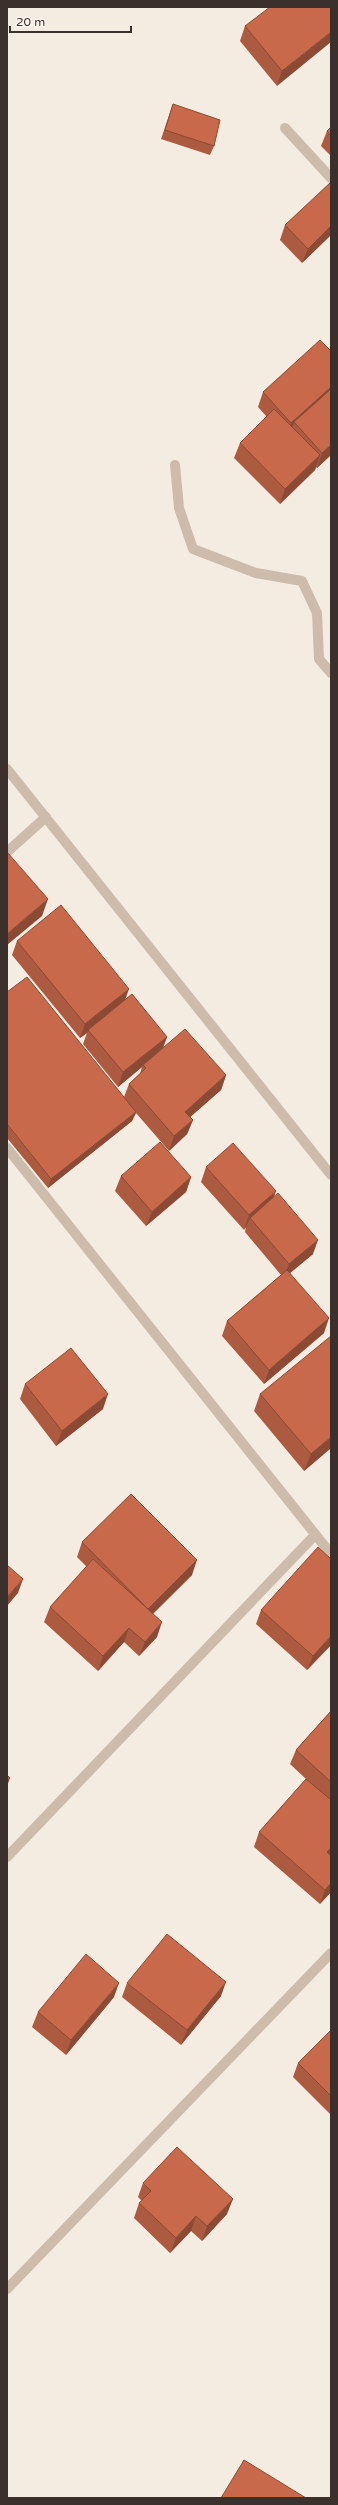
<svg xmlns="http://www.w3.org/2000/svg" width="338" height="2505" font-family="'Varela Round',sans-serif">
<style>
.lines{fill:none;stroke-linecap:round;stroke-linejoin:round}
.street{stroke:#cdbbac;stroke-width:10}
.wall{fill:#ac5a40}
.shaded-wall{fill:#8c4a34}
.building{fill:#c8694b;stroke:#8c4a34}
</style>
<rect width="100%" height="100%" fill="#f4ebe1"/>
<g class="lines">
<g class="street">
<polyline points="285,128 331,178"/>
<polyline points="175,465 179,508 193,549 256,573 302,581 317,613 319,659 331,673"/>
<polyline points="7,769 331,1175"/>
<polyline points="7,852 46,817"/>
<polyline points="7,1148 331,1554"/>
<polyline points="7,1857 315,1535"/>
<polyline points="7,2289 331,1953"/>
</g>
</g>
<g class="wall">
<polygon points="331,7 277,86 240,41 245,26"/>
<polygon points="173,104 214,146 210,155 161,139"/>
<polygon points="331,127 331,156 321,146 327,131"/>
<polygon points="285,225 331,235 302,263 280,240"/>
<polygon points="331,351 331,455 317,468 316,467 315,470 280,504 234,458 240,443 267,417 258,407 263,392"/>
<polygon points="17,941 125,1000 167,1037 163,1048 226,1075 221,1090 190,1117 193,1120 187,1134 169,1151 136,1113 132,1121 48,1188 7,1138 7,992 124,1097 129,1084 140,1074 142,1067 118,1087 83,1044 87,1033 80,1038 12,955"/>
<polygon points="206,1167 274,1197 313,1254 290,1273 324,1333 264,1384 222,1336 227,1321 281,1275 245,1232 246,1227 244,1230 201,1182"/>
<polygon points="121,1176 191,1177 186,1192 146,1226 115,1191"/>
<polygon points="25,1384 103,1409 56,1446 20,1399"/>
<polygon points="260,1394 331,1448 304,1471 254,1411"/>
<polygon points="82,1542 192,1575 153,1614 157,1637 139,1656 124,1642 98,1671 44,1622 50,1607 87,1567 77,1557"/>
<polygon points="261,1610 331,1645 307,1670 256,1624"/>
<polygon points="331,1711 331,1892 320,1904 254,1847 259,1832 306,1779 290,1764 296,1750"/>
<polygon points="127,1983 221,1996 181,2045 122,1997"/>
<polygon points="114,1997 66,2055 32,2027 38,2012"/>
<polygon points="331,2030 331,2115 293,2077 298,2063"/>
<polygon points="143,2183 227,2214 202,2241 191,2231 170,2253 134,2218 139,2203 142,2201 138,2197"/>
</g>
<g class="shaded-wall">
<polygon points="331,32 331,42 277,86 282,71"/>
<polygon points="331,226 331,235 302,263 308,249"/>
<polygon points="331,387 331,396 294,422 290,434 286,437 291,423"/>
<polygon points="331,445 331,455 317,468 322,453"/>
<polygon points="320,455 315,470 280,504 285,489"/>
<polygon points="48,899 42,916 7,945 7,934"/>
<polygon points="129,989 124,1003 88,1030 87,1033 80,1038 85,1024"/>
<polygon points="167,1037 161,1052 143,1065 142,1067 118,1087 123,1072"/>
<polygon points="226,1075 221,1090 180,1126 185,1112"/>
<polygon points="136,1112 132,1121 48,1188 51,1179"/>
<polygon points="193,1120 187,1134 169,1151 174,1136"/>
<polygon points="191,1177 186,1192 146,1226 152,1212"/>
<polygon points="276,1191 271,1206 250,1218 246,1227 244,1230 249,1215"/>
<polygon points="318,1240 313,1254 284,1278 289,1264"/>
<polygon points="329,1318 324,1333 264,1384 269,1370"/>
<polygon points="108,1394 103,1409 56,1446 62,1431"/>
<polygon points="331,1437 331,1448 304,1471 311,1454"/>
<polygon points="197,1560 192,1575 143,1623 148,1609"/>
<polygon points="23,1579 18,1593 7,1606 7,1597"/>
<polygon points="162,1622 157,1637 139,1656 145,1642"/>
<polygon points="129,1628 124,1642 98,1671 103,1656"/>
<polygon points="331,1636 331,1645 307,1670 313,1656"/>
<polygon points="10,1778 7,1786 7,1781"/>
<polygon points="331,1848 331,1857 327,1852"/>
<polygon points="331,1883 331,1892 320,1904 325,1890"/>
<polygon points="226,1982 221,1996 181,2045 187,2030"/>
<polygon points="119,1983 114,1997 66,2055 71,2040"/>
<polygon points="233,2199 227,2214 202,2241 207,2226"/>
<polygon points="196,2216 191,2231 170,2253 176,2238"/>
</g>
<g class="building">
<polygon points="270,7 331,7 331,32 282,71 245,26"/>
<polygon points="173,104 220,120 214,146 165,130"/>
<polygon points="331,127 331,136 327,131"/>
<polygon points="331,182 331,226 308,249 285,225"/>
<polygon points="320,340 331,351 331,387 291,423 263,392"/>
<polygon points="331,389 331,445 322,453 294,422"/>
<polygon points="274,409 320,455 285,489 240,443"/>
<polygon points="7,852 48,899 7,934"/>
<polygon points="61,905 129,989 85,1024 17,941"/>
<polygon points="27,977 136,1112 51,1179 7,1124 7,992"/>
<polygon points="132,994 167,1037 123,1072 88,1030"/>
<polygon points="185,1029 226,1075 185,1112 193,1120 174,1136 129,1084 146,1068 143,1065"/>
<polygon points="160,1142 191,1177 152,1212 121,1176"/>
<polygon points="233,1143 276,1191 249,1215 206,1167"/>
<polygon points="278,1193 318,1240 289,1264 250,1218"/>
<polygon points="287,1270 329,1318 269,1370 227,1321"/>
<polygon points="331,1336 331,1437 311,1454 260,1394"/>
<polygon points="71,1348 108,1394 62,1431 25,1384"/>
<polygon points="131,1494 197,1560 148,1609 82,1542"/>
<polygon points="318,1547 331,1559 331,1636 313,1656 261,1610"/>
<polygon points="93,1559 162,1622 145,1642 129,1628 103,1656 50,1607"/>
<polygon points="7,1565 23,1579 7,1597"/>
<polygon points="331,1711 331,1782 296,1750"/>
<polygon points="7,1775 10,1778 7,1781"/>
<polygon points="306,1779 331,1800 331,1848 327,1852 331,1856 331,1883 325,1890 259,1832"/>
<polygon points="167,1934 226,1982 187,2030 127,1983"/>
<polygon points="86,1954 119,1983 71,2040 38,2012"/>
<polygon points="331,2030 331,2096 298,2063"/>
<polygon points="177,2147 233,2199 207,2226 196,2216 176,2238 139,2203 151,2191 143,2183"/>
<polygon points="244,2460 306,2498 221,2498"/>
</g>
<rect width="338" height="2505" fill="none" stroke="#3b302b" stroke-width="16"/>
<path d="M10 26v6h121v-6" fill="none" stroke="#3b302b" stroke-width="2"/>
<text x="16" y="26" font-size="12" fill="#3b302b" stroke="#fbf5ee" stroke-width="3" paint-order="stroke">20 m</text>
</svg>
